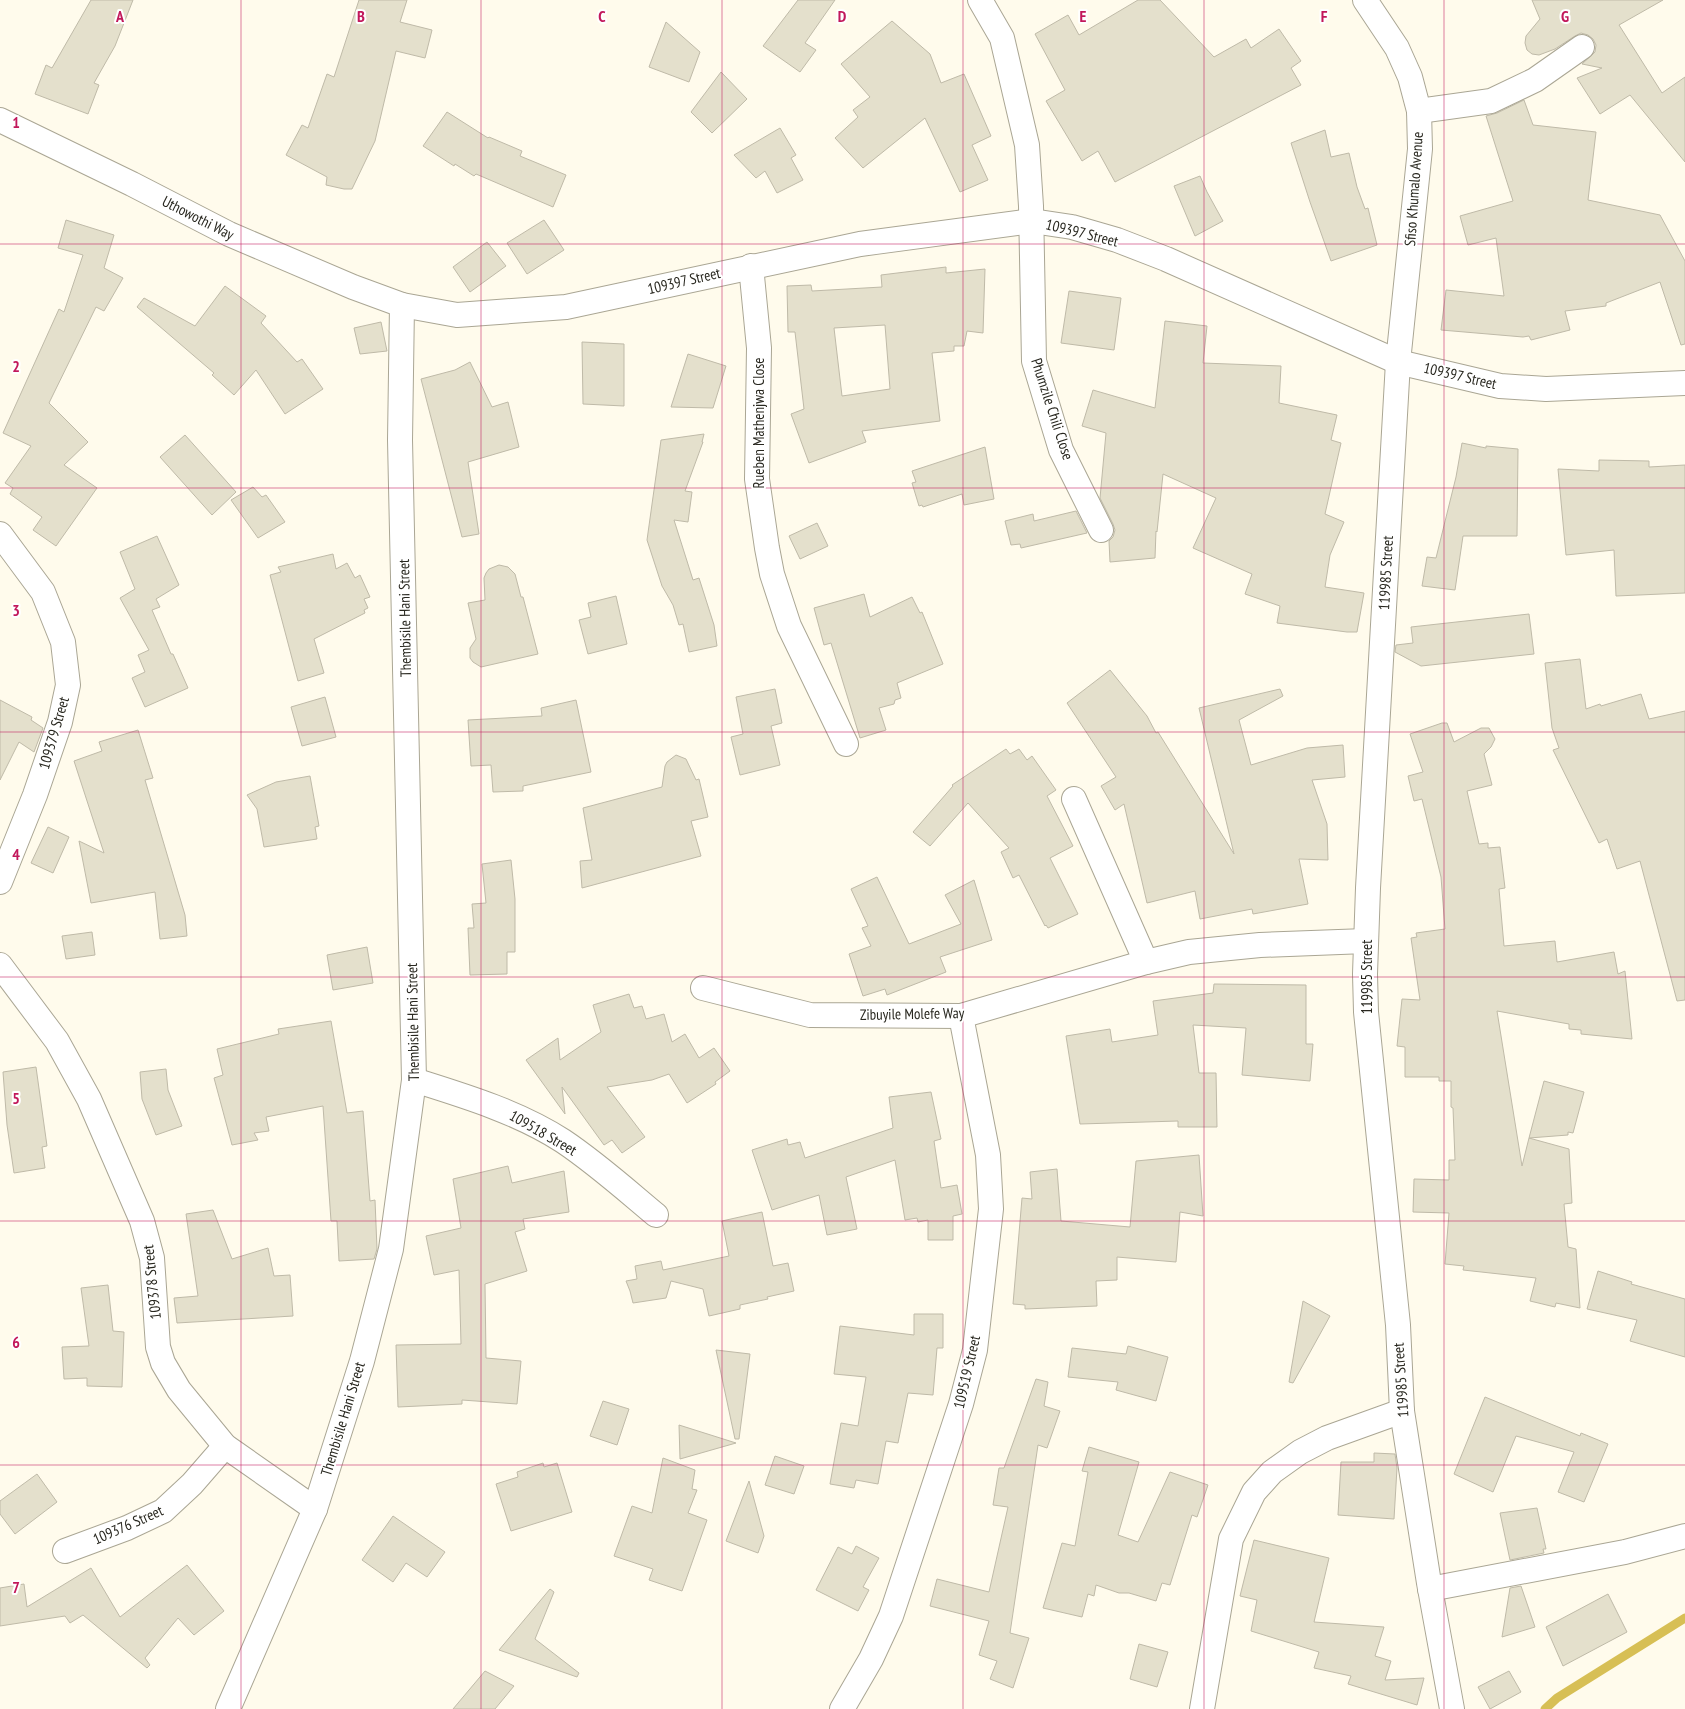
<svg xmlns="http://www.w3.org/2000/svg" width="1685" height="1709" font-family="'PT Sans Narrow',sans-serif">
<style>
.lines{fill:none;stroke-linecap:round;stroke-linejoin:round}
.stream{stroke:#d7bf55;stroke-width:9}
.building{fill:#e4e0cc;stroke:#bfbaa8;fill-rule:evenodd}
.street-casing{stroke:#aaa694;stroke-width:26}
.street{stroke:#fff;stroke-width:24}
.grid{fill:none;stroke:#c2185b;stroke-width:1;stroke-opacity:0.55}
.labels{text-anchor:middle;stroke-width:4;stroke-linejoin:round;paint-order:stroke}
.street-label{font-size:15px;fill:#28271f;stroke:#fff}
.grid-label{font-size:16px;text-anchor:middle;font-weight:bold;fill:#c2185b;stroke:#fff;stroke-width:4;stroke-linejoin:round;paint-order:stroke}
</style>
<rect width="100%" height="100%" fill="#fffbec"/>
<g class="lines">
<polyline class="stream" points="1545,1709 1557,1698 1685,1618"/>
</g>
<g class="building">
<polygon points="91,0 133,0 115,46 94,83 99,85 88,114 35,94 46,65 52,68"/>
<polygon points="359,0 407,0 400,22 432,30 425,58 396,51 375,141 352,189 344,189 326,185 327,177 286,155 302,125 308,128 327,74 334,77"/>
<polygon points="798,0 835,0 805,43 816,50 800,72 763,46"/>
<polygon points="1138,0 1160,0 1214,57 1246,39 1251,48 1279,29 1301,61 1291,68 1301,85 1115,182 1098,151 1082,161 1046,101 1065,90 1035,34 1068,15 1079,35"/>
<polygon points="1532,0 1663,0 1619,25 1662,93 1685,77 1685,162 1630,95 1600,114 1577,78 1602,68 1582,64 1595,52 1596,45 1593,39 1588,35 1581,33 1575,36 1555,49 1539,55 1532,54 1527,50 1525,43 1526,36 1540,19"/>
<polygon points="892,21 930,54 941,83 964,74 991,136 972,145 988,180 960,192 925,118 863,168 835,138 858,117 853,110 870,97 841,64"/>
<polygon points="666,22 700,52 689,82 649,67"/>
<polygon points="721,72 747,99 712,133 691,112"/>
<polygon points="1524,100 1533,125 1596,132 1588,200 1660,215 1685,261 1685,344 1681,345 1660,282 1606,303 1606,306 1565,311 1570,330 1531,340 1529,336 1523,337 1441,330 1446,290 1504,296 1496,238 1468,245 1460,216 1513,201 1486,116 1497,113"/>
<polygon points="447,112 488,138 489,137 522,151 520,156 566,175 553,207 476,174 474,176 455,164 454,166 423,146"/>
<polygon points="780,128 796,155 791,158 803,180 777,193 765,171 756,178 734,155"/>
<polygon points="1325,130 1331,157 1349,153 1357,187 1365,209 1368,208 1377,245 1331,261 1310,202 1291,143"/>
<polygon points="1200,176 1207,192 1223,221 1195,236 1174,186"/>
<polygon points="66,220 114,235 104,268 123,278 104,311 96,307 49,403 88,442 64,465 97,488 56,546 33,530 42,517 10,494 13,488 5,483 31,446 3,433 59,309 64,312 83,255 58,248"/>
<polygon points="544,220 564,250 527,274 507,243"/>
<polygon points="487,242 506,266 470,292 453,267"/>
<path d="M946 267V273L985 269 983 333 967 331 964 346H954V351L932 353 940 421 862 431 866 442 809 463 791 414 804 409 795 332H788L787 286 811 285 812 291 882 287 881 275ZM885 325 890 389 842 396 834 328Z"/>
<polygon points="225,286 266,316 261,323 297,362 302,359 323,389 285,414 256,370 234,395 212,375 214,373 137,307 144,298 195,326"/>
<polygon points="1069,291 1121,298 1114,350 1061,343"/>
<polygon points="1165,321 1207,326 1203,363 1281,366 1279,403 1337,415 1331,440 1341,443 1325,514 1344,522 1330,555 1325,587 1364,593 1357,632 1347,632 1277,623 1280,606 1245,594 1252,574 1193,548 1216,498 1163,474 1157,532 1156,531 1155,558 1110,562 1109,541 1113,537 1115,530 1113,524 1100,498 1106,433 1082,426 1093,390 1155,408"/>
<polygon points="381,322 387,351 360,354 354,328"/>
<polygon points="582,342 624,344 624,406 583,404"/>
<polygon points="688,354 726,366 713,408 671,407"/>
<polygon points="470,362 492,407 508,402 519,447 468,462 479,534 462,537 421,379 455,370"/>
<polygon points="704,434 702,442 703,442 685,491 692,492 688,522 674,520 693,580 699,578 714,625 717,646 689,652 683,624 679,625 673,605 662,586 647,540 661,440"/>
<polygon points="185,435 236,492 212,515 160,457"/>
<polygon points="1462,443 1486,448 1486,446 1518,449 1517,536 1463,536 1455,590 1422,586 1427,557 1436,558 1456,477"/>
<polygon points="985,447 994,499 964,505 962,494 923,507 922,505 919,506 912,483 916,482 912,471"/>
<polygon points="1599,460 1649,461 1649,467 1685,465 1685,593 1616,596 1614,550 1566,555 1558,469 1599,471"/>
<polygon points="253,487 262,497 266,495 285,522 258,538 231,500"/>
<polygon points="1076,511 1087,533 1021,548 1020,544 1011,545 1005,521 1033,514 1034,521"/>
<polygon points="817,523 828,546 800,559 789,536"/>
<polygon points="157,536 179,585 156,599 160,607 152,610 171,654 173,654 188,688 145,707 132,678 145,672 138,655 149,650 120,598 135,589 120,552"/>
<polygon points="333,554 336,569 347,563 355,578 360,575 370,597 364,599 368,608 364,610 365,613 314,639 324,673 298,681 270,575 281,572 278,567"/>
<polygon points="499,565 508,567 515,574 521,597 523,597 538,654 481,667 473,662 470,658 470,648 476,639 468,603 485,600 484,578 486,573 489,569"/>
<polygon points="864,594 870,617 912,597 920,613 922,612 943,664 897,683 901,698 895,700 894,704 879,708 886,730 860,738 831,643 824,645 814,608"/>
<polygon points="616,596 627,644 588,654 579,620 591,617 588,603"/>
<polygon points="1529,614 1534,654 1421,666 1395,652 1396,645 1413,643 1411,627"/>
<polygon points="1580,659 1586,709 1600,704 1601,706 1641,694 1649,719 1685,711 1685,1000 1677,1001 1640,861 1617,869 1607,839 1599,843 1553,750 1559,748 1552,728 1545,663"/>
<polygon points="1110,670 1147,716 1156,733 1158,732 1234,854 1199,708 1280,689 1283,696 1239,720 1251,765 1307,748 1343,745 1345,777 1312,780 1327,824 1328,860 1299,859 1308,904 1253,914 1252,909 1200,919 1195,891 1147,903 1124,804 1115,810 1101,786 1116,777 1067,703"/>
<polygon points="775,689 782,723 771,726 780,765 740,775 731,737 743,734 736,697"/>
<polygon points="325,697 336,737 302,746 291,707"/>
<polygon points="0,700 32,717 31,720 43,728 34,752 19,742 0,780"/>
<polygon points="576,700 591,772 523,786 523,791 493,792 491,765 471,766 468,720 542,716 541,708"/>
<polygon points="1442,723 1447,723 1454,742 1481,728 1489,728 1495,739 1491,747 1484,754 1492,785 1467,791 1479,844 1488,843 1488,848 1500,847 1505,888 1499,889 1504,946 1555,941 1557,962 1614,952 1618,974 1625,971 1632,1039 1581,1034 1581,1030 1569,1029 1569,1024 1497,1011 1522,1166 1529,1138 1569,1149 1572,1203 1564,1204 1568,1247 1576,1249 1580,1308 1556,1303 1555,1307 1530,1301 1536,1278 1463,1270 1464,1266 1445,1264 1449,1213 1413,1212 1414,1179 1449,1180 1449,1160 1455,1160 1453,1108 1451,1107 1451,1081 1439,1081 1439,1077 1405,1077 1405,1047 1397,1046 1402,999 1420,1000 1411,938 1417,937 1416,933 1445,929 1441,877 1422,799 1414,801 1408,776 1423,772 1410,734"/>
<polygon points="138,730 153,778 145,780 185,915 187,936 160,939 155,892 91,903 79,841 104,853 74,761 102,751 99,742"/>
<polygon points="1006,749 1010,754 1019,749 1027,760 1032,756 1056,790 1047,796 1073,846 1050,858 1078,914 1048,928 1046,925 1045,926 1019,875 1013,878 1001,852 1009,848 968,803 930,846 913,832 953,786 952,785"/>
<polygon points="676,755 686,759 696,780 699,779 708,817 691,821 701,856 582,888 580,861 592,860 583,808 662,787 665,766 667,762"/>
<polygon points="310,776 319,826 315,827 317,839 264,847 257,809 247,795 276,782"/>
<polygon points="48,827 69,837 53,873 31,863"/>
<polygon points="511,860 515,899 515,952 507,952 507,974 470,975 468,928 474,928 472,904 486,903 482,864"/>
<polygon points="877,877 909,944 961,924 945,895 974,880 992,940 940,957 946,972 887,995 885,989 863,996 849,954 871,946 862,928 868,926 851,889"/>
<polygon points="92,932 95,955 66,959 62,936"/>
<polygon points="367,947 373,983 333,990 327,955"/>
<polygon points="1214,984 1306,985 1306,1044 1313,1044 1310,1081 1242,1075 1246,1028 1193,1025 1199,1073 1216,1073 1217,1127 1178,1127 1178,1121 1080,1124 1066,1036 1110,1029 1112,1042 1158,1035 1153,1001 1213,993"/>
<polygon points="629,994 634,1008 642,1006 646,1019 664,1014 672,1042 685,1034 699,1058 714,1048 730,1071 715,1082 716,1084 687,1103 669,1074 652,1080 607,1087 645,1137 622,1153 612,1140 604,1145 562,1087 565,1114 526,1060 558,1038 560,1060 601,1032 593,1005"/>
<polygon points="331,1021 347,1113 363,1111 370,1201 375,1200 377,1249 374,1259 339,1261 337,1221 331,1221 323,1106 266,1117 269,1131 254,1133 258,1140 232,1145 214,1078 223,1075 217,1049 279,1034 278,1029"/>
<polygon points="36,1067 47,1146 42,1147 45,1168 14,1173 7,1125 3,1072"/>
<polygon points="166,1069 168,1090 182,1126 156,1135 142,1099 140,1072"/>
<polygon points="1544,1081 1584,1092 1573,1133 1568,1132 1568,1135 1529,1138"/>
<polygon points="931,1092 941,1139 934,1141 941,1188 957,1185 962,1214 953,1216 953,1240 928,1240 928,1220 918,1222 917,1218 905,1220 895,1160 846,1177 857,1229 827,1235 819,1195 772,1210 752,1150 787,1139 788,1145 800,1142 805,1158 893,1128 889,1097"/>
<polygon points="1199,1155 1203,1216 1180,1212 1176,1262 1117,1257 1117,1280 1096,1281 1097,1306 1025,1309 1025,1305 1013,1304 1022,1198 1032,1199 1030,1172 1057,1169 1061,1221 1130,1227 1136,1161"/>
<polygon points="508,1166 512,1183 564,1171 569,1212 523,1219 525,1229 515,1232 527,1271 485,1284 486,1358 521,1361 517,1404 462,1400 462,1404 398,1407 396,1345 461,1344 459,1270 434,1275 426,1236 461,1228 453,1179"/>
<polygon points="213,1210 232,1259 268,1248 274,1276 290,1275 293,1316 177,1323 174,1298 198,1296 186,1214"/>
<polygon points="762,1212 773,1266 788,1263 794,1291 767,1297 768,1299 740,1305 740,1309 709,1316 703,1289 671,1281 666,1298 633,1303 630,1291 626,1281 637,1279 635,1266 661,1261 663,1270 729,1256 722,1221"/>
<polygon points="1598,1271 1632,1282 1631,1284 1685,1299 1685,1357 1630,1341 1637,1320 1587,1309"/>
<polygon points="108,1285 113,1331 124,1332 122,1387 87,1386 87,1378 64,1379 62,1347 89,1346 81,1288"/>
<polygon points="1303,1301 1330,1316 1293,1383 1289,1382"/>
<polygon points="914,1314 943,1314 943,1348 937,1348 933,1395 908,1393 898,1443 886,1441 878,1484 856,1480 854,1488 830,1484 841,1423 858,1426 866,1377 834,1374 840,1326 914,1335"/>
<polygon points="1128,1346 1168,1357 1156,1401 1116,1390 1118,1382 1068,1377 1072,1348 1126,1354"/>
<polygon points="716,1350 750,1354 739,1439 735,1439"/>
<polygon points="1036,1379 1048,1382 1044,1406 1060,1411 1047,1448 1038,1445 1010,1633 1029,1638 1013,1688 990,1679 997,1661 979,1655 989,1621 930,1606 937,1579 989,1592 1008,1507 993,1505 999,1468 1004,1468"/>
<polygon points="1485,1397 1580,1436 1581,1433 1608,1444 1584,1502 1558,1492 1574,1452 1516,1436 1493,1492 1454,1474"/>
<polygon points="603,1401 629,1409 617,1445 590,1436"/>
<polygon points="679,1425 736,1443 680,1459"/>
<polygon points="1089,1447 1139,1462 1118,1535 1138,1542 1170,1472 1208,1485 1197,1517 1192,1515 1170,1585 1162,1583 1156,1601 1129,1593 1119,1593 1096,1585 1094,1596 1088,1594 1082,1617 1043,1608 1062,1543 1075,1546 1088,1472 1082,1471"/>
<polygon points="1374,1453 1395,1454 1397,1468 1394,1519 1338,1515 1341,1462 1374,1462"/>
<polygon points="775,1456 804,1466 794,1494 765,1485"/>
<polygon points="663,1458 695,1470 692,1489 697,1490 688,1513 707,1520 682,1591 649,1580 653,1569 614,1556 632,1506 652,1513"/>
<polygon points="543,1463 544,1467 557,1463 572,1512 511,1531 496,1484 518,1477 517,1472"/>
<polygon points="37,1474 57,1502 15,1534 0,1514 0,1501"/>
<polygon points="749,1481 764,1536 758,1553 726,1541"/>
<polygon points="1537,1508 1546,1549 1543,1549 1544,1553 1510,1560 1500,1513"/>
<polygon points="393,1516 445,1552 427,1577 406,1563 393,1582 362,1560"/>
<polygon points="1254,1540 1329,1558 1314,1622 1384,1627 1375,1656 1391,1661 1385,1680 1424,1678 1417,1705 1348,1684 1351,1676 1314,1668 1319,1652 1251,1631 1257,1600 1240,1596"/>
<polygon points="856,1546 879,1558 863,1587 869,1590 858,1611 816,1590 838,1547 852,1554"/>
<polygon points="187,1565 224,1611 194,1635 178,1618 145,1658 150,1665 147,1668 83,1615 70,1623 65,1616 0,1626 0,1588 24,1584 27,1607 91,1568 120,1617"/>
<polygon points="1521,1586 1535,1627 1502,1637 1510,1588"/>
<polygon points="550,1589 554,1592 535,1639 579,1673 577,1677 499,1650"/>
<polygon points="1608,1594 1627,1632 1563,1666 1546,1627"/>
<polygon points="1139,1644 1168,1652 1157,1687 1130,1679"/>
<polygon points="485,1671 514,1686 495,1709 453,1709"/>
<polygon points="1509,1671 1521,1692 1490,1709 1478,1687"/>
</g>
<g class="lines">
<defs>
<g id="street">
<polyline points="980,0 1002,38 1027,145 1031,206 1034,361 1061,450 1101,530"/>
<polyline points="1365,0 1397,48 1410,77 1419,111 1420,149 1398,362 1368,888 1365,974 1366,1012 1398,1325 1402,1411 1429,1583 1452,1709"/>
<polyline points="1419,111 1491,101 1535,80 1582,47"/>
<polyline points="0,120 132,184 229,234 353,287 402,305 457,315 566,307 860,244 1032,221 1072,227 1117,240 1166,259 1398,362 1500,386 1546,389 1685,383"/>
<polyline points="751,266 759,348 757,479 767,548 772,574 789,626 846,744"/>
<polyline points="0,534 43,592 63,642 68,685 60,722 35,795 0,882"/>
<polyline points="1074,799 1146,962"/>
<polyline points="0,965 57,1041 89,1099 142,1221 152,1258 158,1347 163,1363 179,1390 225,1446 315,1509"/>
<polyline points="703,988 810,1015 961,1016 1146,962 1189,952 1260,945 1366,941"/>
<path d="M414 1080C465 1096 518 1112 563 1141 596 1163 626 1190 656 1215"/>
<polyline points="65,1551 127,1528 163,1511 192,1484 225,1446"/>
<polyline points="1430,1589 1625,1552 1685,1536"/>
<polyline points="228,1709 315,1509 362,1361 391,1249 414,1080 400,440 402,305"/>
<polyline points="842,1709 871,1659 891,1616 961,1404 975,1350 991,1209 988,1155 961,1016"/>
<polyline points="1202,1709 1231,1539 1254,1492 1272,1472 1300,1452 1327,1438 1402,1411"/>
</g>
</defs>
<use href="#street" class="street-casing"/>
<use href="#street" class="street"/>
</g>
<path class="grid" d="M241 0V1709M481 0V1709M722 0V1709M963 0V1709M1204 0V1709M1444 0V1709M0 244H1685M0 488H1685M0 732H1685M0 977H1685M0 1221H1685M0 1465H1685"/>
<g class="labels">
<g class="street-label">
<text transform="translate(1414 189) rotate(-86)" y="5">Sfiso Khumalo Avenue</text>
<text transform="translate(198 218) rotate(27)" y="5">Uthowothi Way</text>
<text transform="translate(1082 233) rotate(14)" y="5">109397 Street</text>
<text transform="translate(684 281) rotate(-13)" y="5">109397 Street</text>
<text transform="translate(1460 376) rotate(13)" y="5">109397 Street</text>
<text transform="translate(1052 409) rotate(72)" y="5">Phumzile Chili Close</text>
<text transform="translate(759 423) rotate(-90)" y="5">Rueben Mathenjwa Close</text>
<text transform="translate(1386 573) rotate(-87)" y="5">119985 Street</text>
<text transform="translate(405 618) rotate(-91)" y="5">Thembisile Hani Street</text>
<text transform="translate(54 733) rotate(-74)" y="5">109379 Street</text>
<text transform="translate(1367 977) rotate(-90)" y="5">119985 Street</text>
<text transform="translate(912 1014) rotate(-1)" y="5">Zibuyile Molefe Way</text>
<text transform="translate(413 1022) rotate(-91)" y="5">Thembisile Hani Street</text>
<text transform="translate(543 1133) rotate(30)" y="5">109518 Street</text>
<text transform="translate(152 1282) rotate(-96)" y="5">109378 Street</text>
<text transform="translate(967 1372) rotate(-77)" y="5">109519 Street</text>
<text transform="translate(1401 1380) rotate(-94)" y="5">119985 Street</text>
<text transform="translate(343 1419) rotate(-73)" y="5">Thembisile Hani Street</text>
<text transform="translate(128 1525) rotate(-24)" y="5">109376 Street</text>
</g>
</g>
<g class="grid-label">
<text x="120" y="22">A</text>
<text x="361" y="22">B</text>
<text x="602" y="22">C</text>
<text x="842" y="22">D</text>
<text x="1083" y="22">E</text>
<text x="1324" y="22">F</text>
<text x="1565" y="22">G</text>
<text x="16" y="128">1</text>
<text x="16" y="372">2</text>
<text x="16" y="616">3</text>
<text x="16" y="860">4</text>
<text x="16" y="1104">5</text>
<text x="16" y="1348">6</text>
<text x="16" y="1593">7</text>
</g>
</svg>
